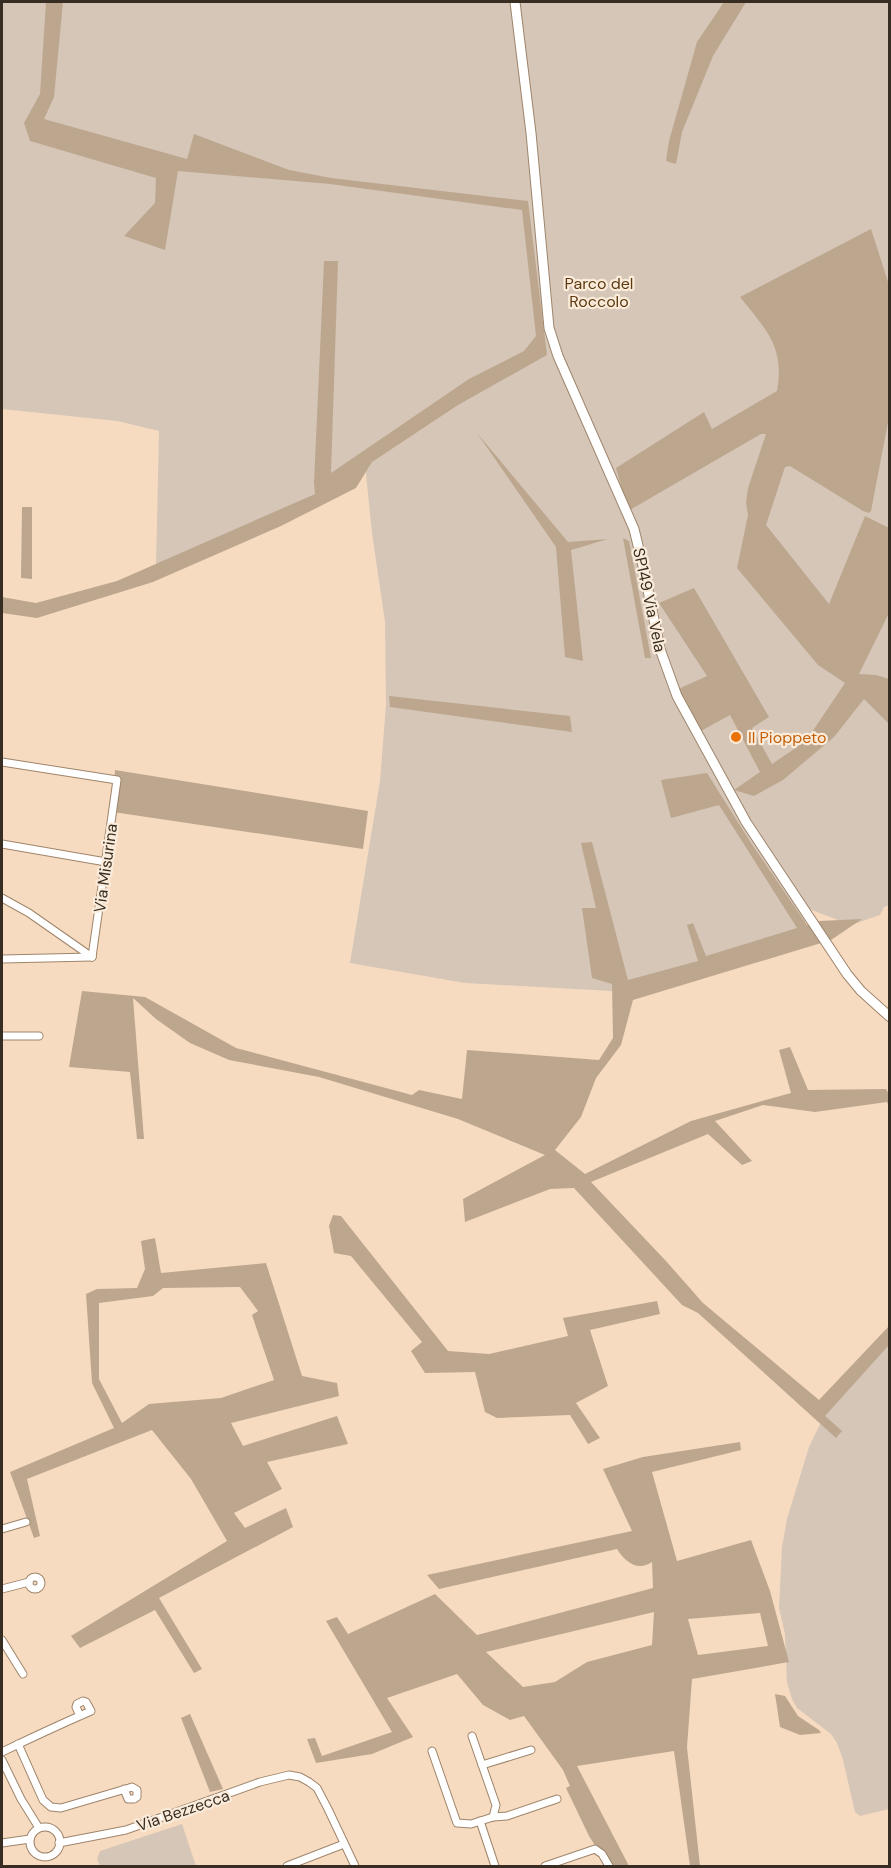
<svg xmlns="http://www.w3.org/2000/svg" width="891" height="1868" font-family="'DM Sans',sans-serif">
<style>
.green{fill:#d5c6b8}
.forest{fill:#bda68e;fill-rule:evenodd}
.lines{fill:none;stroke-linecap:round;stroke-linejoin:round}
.street-casing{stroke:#9e856b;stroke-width:9}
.secondary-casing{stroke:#9e856b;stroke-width:11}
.street{stroke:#fff;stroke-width:7}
.secondary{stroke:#fff;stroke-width:9}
.food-dot{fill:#e8710a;stroke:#fbebda;stroke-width:2}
.labels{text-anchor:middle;stroke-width:4.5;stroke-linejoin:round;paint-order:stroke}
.park-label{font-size:16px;fill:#5c3a11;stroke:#fbebda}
.street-label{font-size:16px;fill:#372d22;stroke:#fbebda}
.food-label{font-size:16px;fill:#c56008;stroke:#fbebda;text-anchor:start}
</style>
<rect width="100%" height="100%" fill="#f7dbc0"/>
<g class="green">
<polygon points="2,2 889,2 890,905 884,907 880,915 851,925 809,909 802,933 629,992 465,983 350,963 380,781 386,705 385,622 372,533 365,465 355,473 305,499 156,566 159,431 117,421 2,409"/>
<polygon points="889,1337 889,1809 860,1816 855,1812 843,1760 837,1743 831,1734 797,1708 792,1699 787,1682 785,1634 779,1608 782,1547 787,1519 809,1447 827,1410"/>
<polygon points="182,1824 196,1866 100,1866 97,1859 100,1851"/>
</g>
<g class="forest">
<polygon points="46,2 63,2 54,97 44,119 187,159 194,134 289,170 331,178 528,201 547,355 458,405 372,462 356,488 281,526 153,582 37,618 2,613 2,597 36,603 117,581 315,494 314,483 324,261 338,261 331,473 469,379 524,351 536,336 522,210 330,184 178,171 165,250 124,236 155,203 156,178 30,141 24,123 40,94"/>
<polygon points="724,2 746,2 713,56 682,132 676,164 666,161 669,141 697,42"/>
<path d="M871 229 890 288 889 417 871 511 869 513 863 511 790 466 785 467 766 525 829 604 865 516 889 528V613L859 674 876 675 889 679V724L864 699 834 737 783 780 754 796 734 790 760 772 730 715 699 732 676 690 707 676 659 603 694 588 769 717 752 728 772 764 806 741 845 683 818 665 737 568 748 515 746 503 748 488 766 434H761L628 511 616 468 704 412 712 429 777 391C785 346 766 330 740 297Z"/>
<polygon points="477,433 568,542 608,539 571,550 583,661 565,657 556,547"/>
<polygon points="22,507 32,507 32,579 21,578"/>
<polygon points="623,538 629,541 651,658 645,658"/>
<polygon points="389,696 570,716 572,732 390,707"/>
<polygon points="115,770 368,811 363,849 113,812"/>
<polygon points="707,773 751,843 807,925 819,921 862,919 831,940 633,1000 621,1045 596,1078 581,1117 555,1150 585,1174 691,1121 791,1093 779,1050 790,1047 808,1090 886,1089 889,1094 889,1106 887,1102 815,1112 763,1105 715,1121 752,1161 742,1165 708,1134 591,1182 666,1261 703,1303 819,1400 889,1326 889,1345 825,1416 842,1431 836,1438 698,1313 682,1305 574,1188 550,1189 465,1222 463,1199 545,1155 458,1119 319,1077 229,1060 190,1043 156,1019 133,998 144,1139 137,1139 130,1072 69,1067 82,991 145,997 236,1048 412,1095 419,1090 462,1099 467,1050 599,1060 613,1038 612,984 592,978 582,908 596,908 581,843 592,842 628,980 698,961 687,925 693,923 706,956 797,928 719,805 671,818 661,780"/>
<polygon points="333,1215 341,1216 448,1351 489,1354 568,1336 563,1318 657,1301 660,1314 590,1330 608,1386 576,1403 600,1438 588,1444 570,1415 497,1418 485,1412 475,1372 425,1373 411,1351 422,1342 351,1256 334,1253 329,1226"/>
<path d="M155 1238 161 1273 266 1263 302 1376 337 1383 339 1396 231 1423 243 1446 337 1416 348 1444 267 1462 282 1489 234 1513 245 1528 286 1508 293 1527 159 1598 202 1669 194 1673 155 1610 80 1648 71 1636 227 1541 191 1479 152 1430 27 1479 40 1536 34 1538 10 1472 114 1428 92 1383 86 1294 97 1289 137 1288 145 1269 141 1241ZM240 1287 258 1311 252 1315 274 1380 221 1398 149 1404 122 1423 99 1379V1303L153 1296 163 1288Z"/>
<path d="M740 1442 741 1450 652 1472 677 1561 751 1540 770 1591 789 1662 692 1679 687 1747 700 1866H690L674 1751 577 1766 629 1866H608L589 1836 566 1788 570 1786 563 1770 524 1716 510 1720 483 1705 457 1674 387 1698 413 1737 372 1754 316 1763 307 1739 315 1738 322 1756 392 1732 326 1621 337 1617 348 1634 435 1594 477 1635 653 1588 652 1562C638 1572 625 1562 617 1549L439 1589 427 1575 632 1531 603 1469 643 1457ZM654 1612 652 1645 587 1662 555 1682 523 1687 486 1652ZM760 1613 768 1646 698 1655 688 1619Z"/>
<polygon points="775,1694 785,1696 798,1716 819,1730 821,1733 800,1735 780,1727"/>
<polygon points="190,1714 223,1789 210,1792 181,1718"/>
</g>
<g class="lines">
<defs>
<g id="street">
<polyline points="2,762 117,780 92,957"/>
<polyline points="2,844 106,862"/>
<polyline points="2,898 29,913 92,957"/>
<polyline points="2,959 92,957"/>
<polyline points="2,1036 39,1036"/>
<polyline points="2,1529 26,1522"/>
<circle cx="35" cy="1583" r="6"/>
<polyline points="2,1589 29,1582"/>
<polyline points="2,1640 23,1674"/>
<polyline points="18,1744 43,1800 51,1807 61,1808 129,1788 132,1787 137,1790 137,1797 134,1799 128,1799 124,1789"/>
<polyline points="432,1751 457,1823 471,1824 493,1817 496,1805 472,1736"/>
<path d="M2 1752C31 1738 61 1724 91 1711L86 1702 83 1701 77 1704 76 1707 80 1716"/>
<polyline points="2,1760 21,1799 39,1828"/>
<polyline points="482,1765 531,1750"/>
<polyline points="493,1817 507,1816 557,1799"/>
<polyline points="480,1821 495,1866"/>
<circle cx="45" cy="1842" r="15"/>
<polyline points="2,1843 30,1839"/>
<polyline points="59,1843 126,1830 260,1782 289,1775 300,1777 309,1782 317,1788 328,1809 355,1866"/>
<polyline points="287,1866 344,1844"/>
<polyline points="545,1866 595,1849 602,1854 609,1866"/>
</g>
<polyline id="secondary" points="515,2 531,133 549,328 558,356 634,529 643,566 660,649 677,696 746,822 847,974 861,991 890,1017"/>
</defs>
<use href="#street" class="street-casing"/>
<use href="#secondary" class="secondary-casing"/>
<use href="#street" class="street"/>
<use href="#secondary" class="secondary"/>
</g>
<circle class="food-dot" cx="736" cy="737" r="6"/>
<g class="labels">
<g class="park-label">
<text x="599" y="289">Parco del<tspan x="599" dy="18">Roccolo</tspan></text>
</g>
<g class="street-label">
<text transform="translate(650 600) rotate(78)" y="6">SP149 Via Vela</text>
<text transform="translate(105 868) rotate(-82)" y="6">Via Misurina</text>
<text transform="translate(183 1810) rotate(-19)" y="6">Via Bezzecca</text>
</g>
<g class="food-label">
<text x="748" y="743">Il Pioppeto</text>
</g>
</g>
<rect width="891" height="1868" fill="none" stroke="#372d22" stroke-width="6"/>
</svg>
